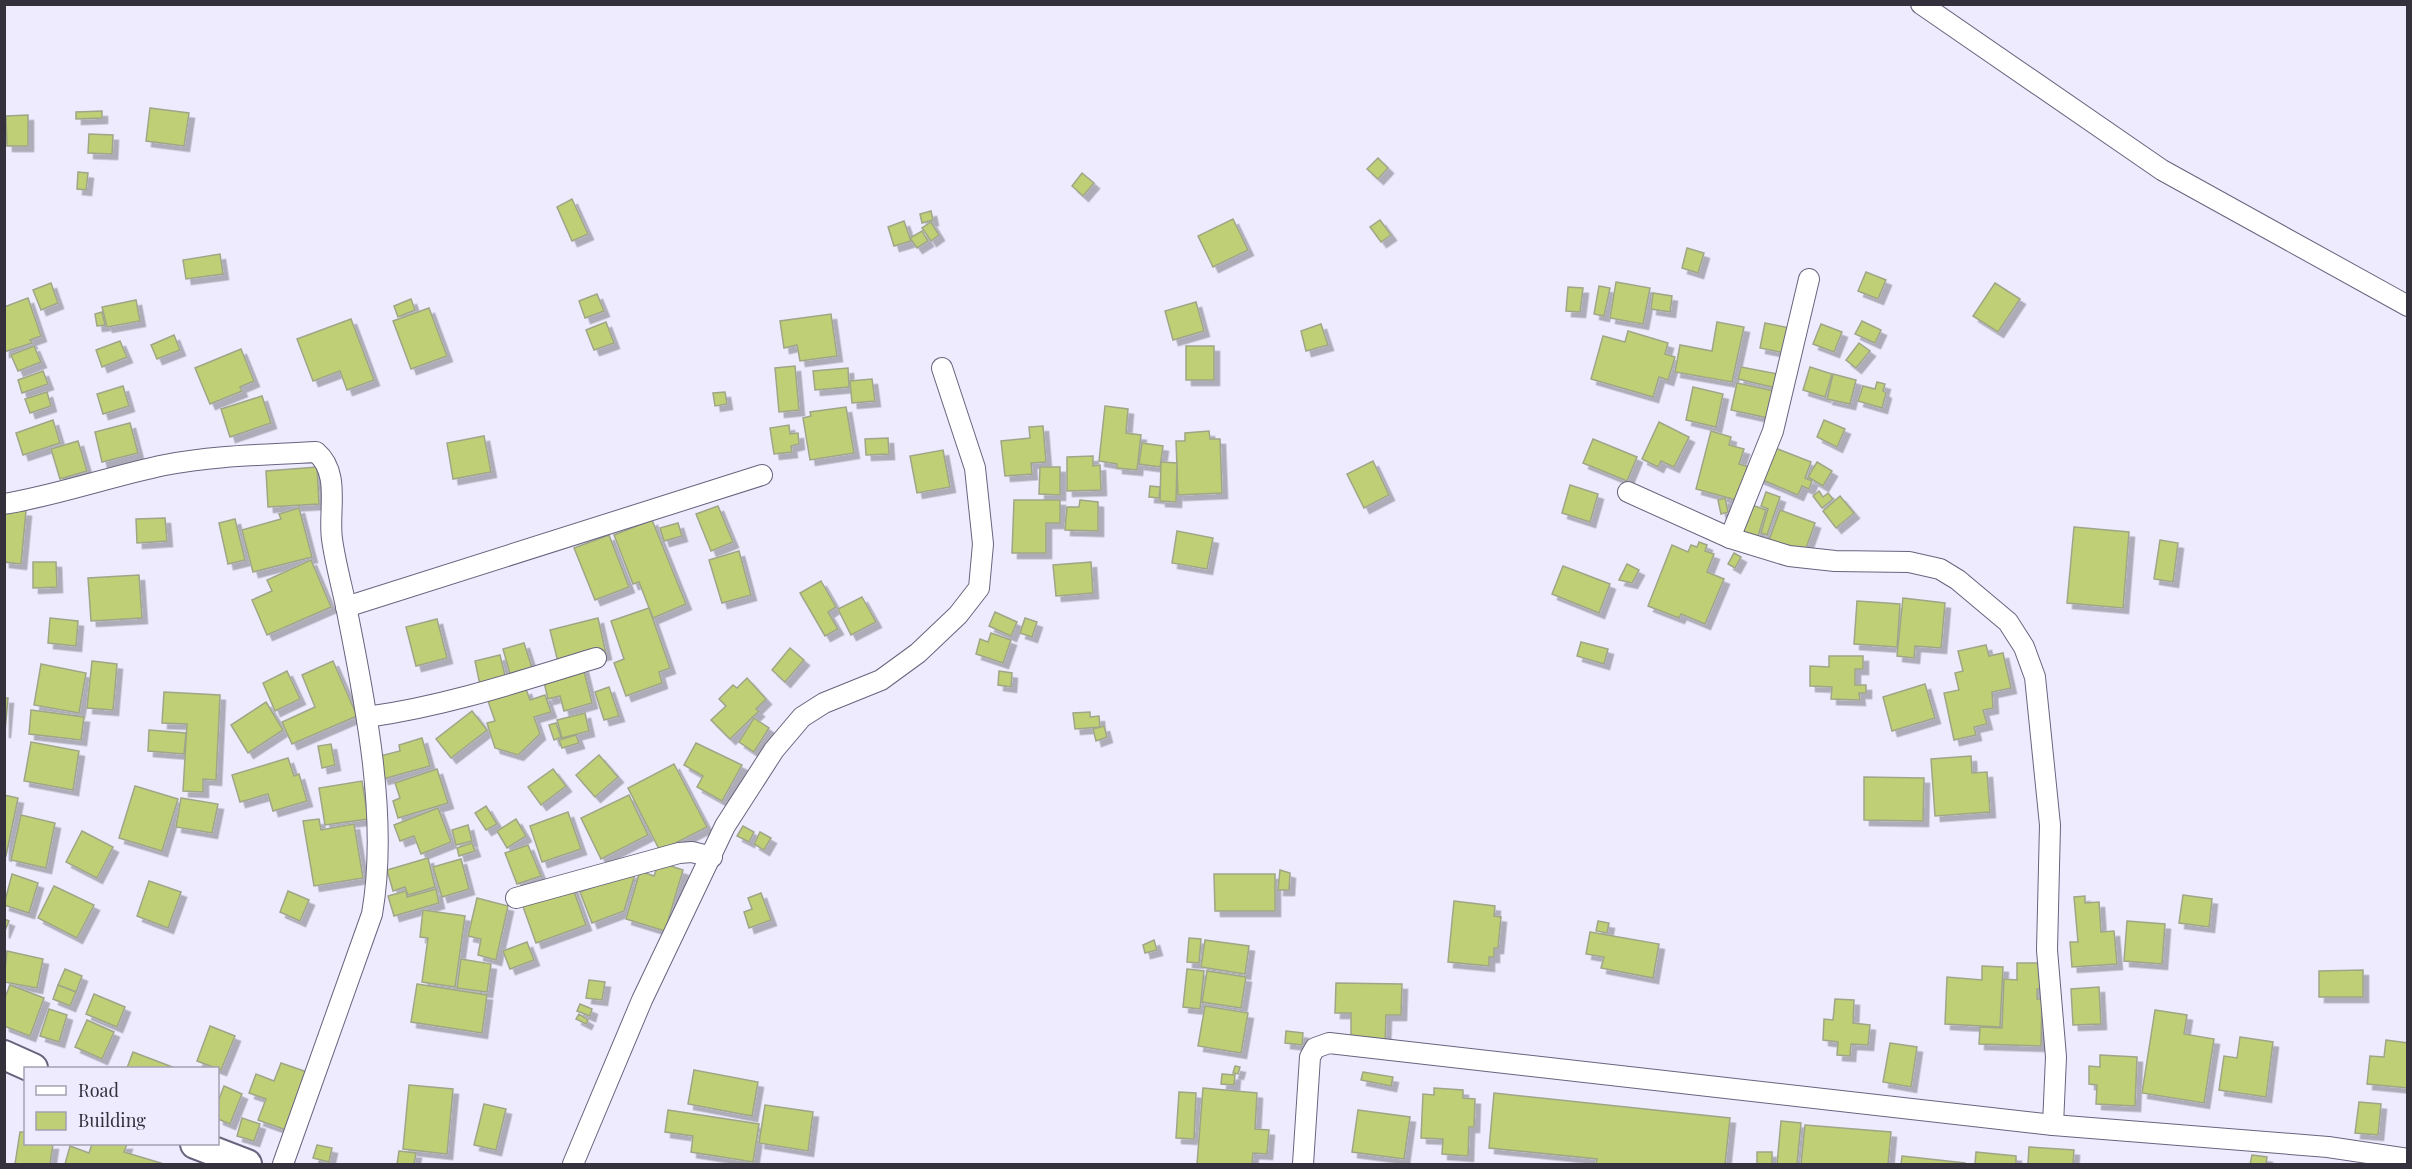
<svg xmlns="http://www.w3.org/2000/svg" width="2412" height="1169" font-family="'Playfair Display',serif">
<style>
.building{fill:#bfcf76;stroke:#9fa688;stroke-width:1.5;filter:url(#shadow)}
.lines{fill:none;stroke-linecap:round;stroke-linejoin:round}
.street-casing{stroke:#69637e;stroke-width:22}
.secondary-casing{stroke:#69637e;stroke-width:32}
.street{stroke:#fff;stroke-width:20}
.secondary{stroke:#fff;stroke-width:28}
</style>
<defs>
<filter id="shadow"><feDropShadow dx="5.5" dy="5.5" stdDeviation="0" flood-color="#0004"/></filter>
</defs>
<rect width="100%" height="100%" fill="#eeebfe"/>
<g class="building">
<polygon points="150,108 189,113 184,146 146,141"/>
<polygon points="102,111 102,118 76,119 76,112"/>
<polygon points="28,115 28,146 7,146 6,116"/>
<polygon points="89,134 113,135 112,154 88,153"/>
<polygon points="1378,158 1388,168 1378,179 1367,169"/>
<polygon points="78,172 88,173 86,190 77,189"/>
<polygon points="1082,173 1094,183 1083,196 1072,186"/>
<polygon points="572,199 588,234 572,241 557,207"/>
<polygon points="931,211 933,220 922,223 920,214"/>
<polygon points="1233,219 1248,250 1213,267 1198,236"/>
<polygon points="1380,220 1391,235 1381,242 1370,227"/>
<polygon points="904,221 911,241 894,246 888,227"/>
<polygon points="931,222 939,235 931,241 922,228"/>
<polygon points="922,231 928,241 917,248 910,238"/>
<polygon points="1687,248 1704,253 1698,273 1682,268"/>
<polygon points="220,254 223,274 186,279 183,260"/>
<polygon points="1866,272 1886,280 1878,299 1858,291"/>
<polygon points="1616,282 1650,288 1643,324 1610,318"/>
<polygon points="51,283 58,303 41,310 33,290"/>
<polygon points="1995,283 2020,299 1998,332 1973,316"/>
<polygon points="1599,286 1610,288 1604,316 1594,314"/>
<polygon points="1568,287 1583,288 1580,312 1566,311"/>
<polygon points="1653,293 1672,296 1670,312 1651,309"/>
<polygon points="597,294 604,311 585,318 579,301"/>
<polygon points="28,298 41,336 30,340 32,343 4,352 4,307"/>
<polygon points="411,299 415,310 398,317 394,306"/>
<polygon points="136,300 140,321 107,327 102,307"/>
<polygon points="1196,302 1204,331 1173,340 1165,311"/>
<polygon points="429,308 447,356 411,369 393,321"/>
<polygon points="102,312 105,325 97,326 95,314"/>
<polygon points="831,314 837,356 800,361 797,345 784,348 780,321"/>
<polygon points="351,319 374,380 347,390 340,371 313,381 297,339"/>
<polygon points="1862,321 1881,330 1875,343 1855,334"/>
<polygon points="606,322 614,343 594,350 586,330"/>
<polygon points="1717,322 1744,327 1732,382 1675,372 1680,345 1712,351"/>
<polygon points="1765,323 1790,328 1785,353 1760,348"/>
<polygon points="1321,324 1328,345 1306,351 1301,331"/>
<polygon points="1821,324 1842,332 1834,352 1813,344"/>
<polygon points="1628,331 1668,343 1665,354 1675,357 1668,380 1659,377 1653,397 1591,379 1603,336 1625,342"/>
<polygon points="174,335 180,350 157,359 151,345"/>
<polygon points="120,341 127,357 102,367 96,350"/>
<polygon points="1859,343 1870,351 1856,368 1846,360"/>
<polygon points="34,346 41,362 18,371 11,355"/>
<rect x="1186" y="346" width="28" height="34"/>
<polygon points="241,349 254,381 240,387 242,391 210,404 195,368"/>
<polygon points="795,366 799,410 779,412 775,368"/>
<polygon points="1741,367 1778,374 1776,388 1738,379"/>
<polygon points="1810,367 1832,374 1825,397 1803,390"/>
<polygon points="848,368 849,387 815,390 813,371"/>
<polygon points="43,371 48,384 22,393 18,380"/>
<polygon points="1833,374 1856,380 1850,404 1827,399"/>
<polygon points="872,379 875,401 852,403 850,381"/>
<polygon points="1877,382 1885,384 1883,391 1886,393 1882,408 1858,401 1863,386 1875,389"/>
<polygon points="1737,383 1779,392 1773,419 1731,410"/>
<polygon points="123,386 129,406 103,414 97,394"/>
<polygon points="1693,387 1723,394 1716,427 1686,420"/>
<polygon points="47,392 51,406 30,413 25,399"/>
<polygon points="725,392 727,404 715,406 713,393"/>
<polygon points="262,396 271,423 230,437 221,409"/>
<polygon points="1105,406 1128,409 1126,433 1141,435 1137,470 1117,468 1117,464 1099,461"/>
<polygon points="846,407 854,453 810,460 803,418 811,416 810,412"/>
<polygon points="53,420 60,443 23,455 16,433"/>
<polygon points="1824,420 1845,429 1837,447 1817,437"/>
<polygon points="1659,422 1689,437 1674,467 1661,461 1658,467 1642,459"/>
<polygon points="130,423 138,453 102,462 95,432"/>
<polygon points="789,425 790,434 798,433 799,444 791,446 792,452 774,454 770,428"/>
<polygon points="1043,426 1046,462 1031,463 1032,474 1005,476 1001,441 1030,438 1029,427"/>
<polygon points="1209,431 1210,439 1220,439 1222,493 1178,495 1176,441 1185,441 1185,433"/>
<polygon points="1711,431 1731,437 1729,445 1744,449 1739,464 1749,467 1740,501 1696,489"/>
<polygon points="484,436 491,472 453,479 447,443"/>
<polygon points="888,438 889,454 866,455 865,439"/>
<polygon points="1593,439 1637,457 1627,481 1583,463"/>
<polygon points="78,441 87,471 60,479 51,449"/>
<polygon points="1142,443 1163,446 1160,467 1139,464"/>
<polygon points="1770,446 1811,462 1805,478 1812,481 1809,489 1802,486 1798,495 1758,478"/>
<polygon points="943,450 950,487 917,493 910,456"/>
<polygon points="1093,456 1093,466 1100,465 1101,490 1067,491 1067,457"/>
<polygon points="1373,461 1389,495 1364,508 1347,474"/>
<polygon points="1161,462 1177,463 1176,502 1160,501"/>
<polygon points="1817,462 1832,471 1823,486 1808,477"/>
<polygon points="317,467 319,504 268,507 266,471"/>
<polygon points="1040,467 1060,467 1060,495 1039,494"/>
<polygon points="1570,485 1598,494 1590,522 1562,513"/>
<polygon points="1150,486 1160,487 1159,498 1149,497"/>
<polygon points="1819,491 1823,497 1828,493 1833,499 1822,508 1813,496"/>
<polygon points="1766,492 1780,497 1767,535 1761,533 1768,509 1761,506"/>
<polygon points="1840,496 1854,513 1836,528 1823,511"/>
<polygon points="1725,498 1728,512 1721,514 1718,500"/>
<polygon points="1014,500 1060,500 1060,523 1046,523 1046,553 1012,553"/>
<polygon points="1080,500 1098,502 1098,531 1065,530 1067,507 1079,507"/>
<polygon points="1752,505 1766,510 1758,536 1743,532"/>
<polygon points="718,506 733,542 711,551 696,514"/>
<polygon points="299,508 312,557 253,572 242,530 281,519 279,514"/>
<polygon points="4,509 26,511 21,564 4,562"/>
<polygon points="1780,510 1815,523 1805,551 1768,543"/>
<polygon points="165,518 167,541 137,543 136,519"/>
<polygon points="235,519 245,560 228,564 219,523"/>
<polygon points="652,520 686,604 653,618 639,582 633,584 614,535"/>
<polygon points="678,523 682,536 664,541 660,528"/>
<polygon points="2074,527 2129,532 2123,608 2067,603"/>
<polygon points="1177,531 1213,538 1207,569 1172,563"/>
<polygon points="609,535 629,587 595,600 574,548"/>
<polygon points="2160,540 2178,543 2173,582 2154,579"/>
<polygon points="1699,542 1707,545 1705,551 1714,554 1707,572 1724,579 1705,624 1681,614 1679,618 1648,606 1672,545 1688,552 1691,545 1697,547"/>
<polygon points="739,551 751,595 722,603 709,560"/>
<polygon points="1734,553 1741,557 1735,568 1728,564"/>
<polygon points="311,560 331,607 267,635 252,600 272,591 267,580"/>
<polygon points="33,562 56,562 57,587 33,588"/>
<polygon points="1091,562 1093,593 1056,596 1053,565"/>
<polygon points="1627,564 1639,570 1632,583 1619,580"/>
<polygon points="1563,566 1610,584 1599,613 1552,594"/>
<polygon points="139,575 142,618 91,621 88,578"/>
<polygon points="821,581 836,607 828,612 838,629 825,636 800,593"/>
<polygon points="862,597 876,622 851,635 838,609"/>
<polygon points="1903,598 1945,603 1941,648 1915,646 1914,658 1897,656"/>
<polygon points="1857,601 1900,604 1897,647 1854,644"/>
<polygon points="649,608 670,668 659,672 662,683 626,696 614,663 624,659 611,621"/>
<polygon points="995,612 1017,622 1011,636 989,626"/>
<polygon points="50,618 78,621 76,646 48,643"/>
<polygon points="598,618 606,654 559,666 550,630"/>
<polygon points="1025,618 1037,622 1032,637 1020,633"/>
<polygon points="437,619 447,658 416,666 406,627"/>
<polygon points="991,633 1011,640 1003,663 976,654 980,639 988,642"/>
<polygon points="1581,642 1608,649 1604,664 1577,656"/>
<polygon points="524,643 532,668 510,674 503,649"/>
<polygon points="1986,645 1989,656 2003,653 2011,688 1992,692 1993,708 1983,710 1987,724 1974,727 1976,735 1954,740 1944,693 1959,690 1955,673 1963,671 1958,651"/>
<polygon points="790,648 804,660 785,682 772,670"/>
<polygon points="500,655 507,684 481,690 475,661"/>
<polygon points="1829,656 1863,656 1863,669 1855,669 1855,685 1866,685 1866,693 1859,693 1860,700 1831,699 1832,687 1810,686 1810,666 1829,667"/>
<polygon points="92,661 117,664 113,710 87,708"/>
<polygon points="333,661 357,716 292,744 282,722 315,707 302,675"/>
<polygon points="41,664 86,673 79,713 34,705"/>
<polygon points="583,667 592,703 564,711 560,696 548,699 543,678"/>
<polygon points="287,671 300,699 275,711 263,683"/>
<polygon points="999,671 1012,673 1011,687 998,685"/>
<polygon points="747,678 766,699 756,709 759,711 730,739 711,720 726,706 719,699 733,685 737,688"/>
<polygon points="1925,684 1935,718 1892,731 1883,697"/>
<polygon points="609,687 619,716 604,720 595,692"/>
<polygon points="526,689 530,700 545,695 551,712 534,717 540,734 518,755 495,748 487,723 495,721 488,701"/>
<polygon points="164,692 220,695 216,780 203,779 203,792 183,791 187,724 162,723"/>
<polygon points="4,698 8,698 5,732 4,732"/>
<polygon points="266,702 283,730 248,753 231,725"/>
<polygon points="31,710 84,717 81,740 29,734"/>
<polygon points="472,711 487,730 451,758 436,739"/>
<polygon points="1090,712 1090,717 1099,716 1100,727 1075,729 1073,713"/>
<polygon points="585,713 589,731 562,738 557,720"/>
<polygon points="754,718 769,728 754,752 739,742"/>
<polygon points="556,723 561,737 554,740 549,725"/>
<polygon points="1104,726 1107,737 1096,741 1093,729"/>
<polygon points="149,730 186,733 184,754 148,751"/>
<polygon points="576,735 579,743 562,748 559,740"/>
<polygon points="422,738 430,766 383,779 376,757 400,751 399,745"/>
<polygon points="31,742 79,751 73,790 24,781"/>
<polygon points="696,743 742,765 722,801 697,787 703,776 684,765"/>
<polygon points="331,744 335,765 322,768 318,746"/>
<polygon points="599,755 618,777 595,797 576,775"/>
<polygon points="1971,756 1972,773 1987,772 1990,812 1935,816 1931,759"/>
<polygon points="288,758 294,776 299,774 307,801 273,811 268,794 240,802 232,775"/>
<polygon points="674,764 707,827 660,851 628,788"/>
<polygon points="437,769 448,803 398,818 393,801 400,798 395,783"/>
<polygon points="553,769 566,786 541,805 528,787"/>
<polygon points="1864,777 1924,778 1923,821 1864,820"/>
<polygon points="362,781 368,819 325,825 319,788"/>
<polygon points="135,786 178,799 162,851 119,838"/>
<polygon points="4,795 18,798 6,856 4,855"/>
<polygon points="629,795 648,835 601,859 581,818"/>
<polygon points="181,798 218,804 212,833 176,827"/>
<polygon points="486,806 497,824 486,830 475,813"/>
<polygon points="438,808 451,842 421,854 414,836 400,841 394,825"/>
<polygon points="568,812 581,849 542,862 530,826"/>
<polygon points="21,815 55,823 46,868 11,860"/>
<polygon points="319,819 321,830 354,824 363,878 314,886 303,821"/>
<polygon points="516,819 526,836 507,848 497,831"/>
<polygon points="468,825 472,841 456,845 452,830"/>
<polygon points="743,826 754,832 749,842 737,836"/>
<polygon points="82,831 113,847 97,878 66,862"/>
<polygon points="760,832 771,838 764,850 754,844"/>
<polygon points="472,843 475,851 459,856 457,848"/>
<polygon points="528,845 541,876 517,884 505,853"/>
<polygon points="428,858 435,887 408,895 405,887 393,891 387,870"/>
<polygon points="461,859 469,889 442,897 433,867"/>
<polygon points="659,862 683,870 665,931 626,919 640,871 654,876"/>
<polygon points="1280,870 1290,873 1289,890 1278,890"/>
<polygon points="636,871 624,911 592,923 580,892"/>
<polygon points="12,874 38,883 29,913 4,905"/>
<polygon points="1214,874 1275,874 1275,911 1215,911"/>
<polygon points="149,881 181,892 168,928 137,916"/>
<polygon points="571,883 586,925 536,943 521,901"/>
<polygon points="54,886 94,905 77,938 38,918"/>
<polygon points="436,889 439,903 394,916 388,896 406,891 407,897"/>
<polygon points="288,891 309,900 300,921 280,912"/>
<polygon points="761,893 771,920 749,928 744,912 752,909 748,898"/>
<polygon points="2183,895 2212,899 2209,927 2179,923"/>
<polygon points="2085,896 2085,903 2099,902 2101,932 2114,931 2117,964 2072,967 2070,942 2078,942 2074,897"/>
<polygon points="477,898 508,906 496,960 478,955 481,939 468,936"/>
<polygon points="1454,901 1495,906 1494,916 1501,917 1498,948 1494,948 1494,957 1489,957 1489,966 1448,962"/>
<polygon points="423,910 465,916 455,987 422,982 428,938 420,937"/>
<polygon points="4,919 9,921 4,933"/>
<polygon points="1598,921 1609,923 1607,933 1596,931"/>
<polygon points="2127,921 2165,924 2162,964 2124,961"/>
<polygon points="1590,932 1659,944 1653,978 1601,968 1604,957 1586,954"/>
<polygon points="1189,938 1201,939 1199,963 1187,962"/>
<polygon points="1154,940 1157,950 1145,953 1143,945"/>
<polygon points="1205,940 1249,946 1245,974 1201,967"/>
<polygon points="527,942 534,960 510,969 503,951"/>
<polygon points="7,951 43,959 37,988 4,982"/>
<polygon points="461,959 491,964 487,992 457,988"/>
<polygon points="2017,963 2043,963 2042,989 2037,989 2037,999 2042,999 2041,1046 1979,1044 1980,1027 2002,1028 2004,979 2017,980"/>
<polygon points="1982,966 2003,967 2000,1027 1945,1024 1947,977 1982,980"/>
<polygon points="65,969 82,976 76,992 58,985"/>
<polygon points="1187,969 1204,971 1200,1009 1183,1007"/>
<polygon points="2363,970 2363,997 2319,997 2319,971"/>
<polygon points="1207,971 1246,977 1241,1008 1202,1002"/>
<polygon points="589,980 605,982 602,1000 586,998"/>
<polygon points="1336,983 1402,984 1401,1015 1386,1015 1385,1045 1351,1044 1351,1013 1335,1013"/>
<polygon points="417,984 487,995 482,1033 411,1022"/>
<polygon points="10,985 44,998 30,1036 4,1026 4,1000"/>
<polygon points="58,985 76,992 70,1006 53,999"/>
<polygon points="2099,987 2101,1024 2073,1025 2071,989"/>
<polygon points="94,994 125,1007 117,1027 86,1014"/>
<polygon points="1835,999 1854,1000 1853,1023 1870,1025 1868,1045 1851,1044 1850,1056 1837,1055 1838,1042 1823,1040 1824,1019 1833,1020"/>
<polygon points="580,1004 592,1009 590,1016 577,1011"/>
<polygon points="1205,1006 1248,1013 1241,1053 1198,1046"/>
<polygon points="49,1009 67,1015 59,1042 40,1036"/>
<polygon points="2155,1010 2187,1015 2184,1034 2214,1039 2204,1103 2142,1093"/>
<polygon points="579,1014 588,1020 586,1024 576,1019"/>
<polygon points="87,1020 114,1032 102,1059 75,1047"/>
<polygon points="210,1026 235,1036 221,1070 197,1061"/>
<polygon points="1286,1031 1303,1033 1302,1045 1285,1043"/>
<polygon points="2240,1037 2273,1042 2266,1097 2219,1090 2224,1056 2237,1058"/>
<polygon points="2386,1040 2408,1043 2408,1088 2367,1084 2370,1056 2384,1057"/>
<polygon points="1890,1043 1917,1047 1911,1087 1883,1082"/>
<polygon points="133,1052 175,1068 127,1068"/>
<polygon points="2100,1055 2137,1057 2135,1106 2096,1104 2097,1085 2089,1084 2089,1066 2100,1067"/>
<polygon points="281,1063 310,1073 289,1131 258,1120 266,1099 249,1093 256,1074 274,1081"/>
<polygon points="1235,1066 1240,1067 1238,1074 1233,1073"/>
<polygon points="694,1070 758,1082 752,1116 688,1104"/>
<polygon points="1363,1072 1393,1077 1391,1086 1361,1080"/>
<polygon points="1222,1074 1235,1075 1234,1085 1221,1084"/>
<polygon points="409,1085 453,1089 447,1154 403,1149"/>
<polygon points="224,1086 242,1094 230,1124 218,1119 218,1102"/>
<polygon points="1203,1088 1257,1093 1255,1129 1269,1130 1267,1154 1253,1153 1252,1164 1197,1164"/>
<polygon points="1434,1088 1463,1090 1463,1098 1475,1099 1474,1127 1469,1127 1468,1156 1442,1154 1443,1139 1421,1138 1423,1094 1434,1095"/>
<polygon points="1179,1092 1196,1093 1194,1139 1176,1138"/>
<polygon points="1494,1093 1730,1118 1725,1164 1596,1164 1597,1159 1489,1148"/>
<polygon points="2359,1102 2381,1104 2378,1135 2355,1133"/>
<polygon points="484,1104 506,1109 496,1150 474,1145"/>
<polygon points="765,1105 813,1112 808,1151 759,1143"/>
<polygon points="668,1110 759,1124 753,1162 691,1152 693,1136 665,1132"/>
<polygon points="1358,1110 1410,1117 1404,1159 1352,1152"/>
<polygon points="242,1118 260,1124 254,1141 237,1136"/>
<polygon points="1781,1121 1801,1123 1797,1164 1777,1164"/>
<polygon points="1805,1125 1891,1132 1888,1164 1801,1164"/>
<polygon points="20,1132 26,1132 26,1144 53,1144 50,1164 15,1164"/>
<polygon points="92,1144 127,1144 124,1152 164,1164 65,1164 70,1146 89,1153"/>
<polygon points="317,1145 332,1148 329,1162 313,1158"/>
<polygon points="2029,1147 2074,1150 2073,1164 2028,1164"/>
<polygon points="399,1151 416,1153 414,1164 397,1164"/>
<rect x="1757" y="1152" width="15" height="12"/>
<polygon points="1976,1152 2016,1156 2016,1164 1975,1164"/>
<polygon points="2252,1155 2267,1157 2266,1164 2250,1164"/>
<polygon points="1902,1156 1965,1163 1965,1164 1901,1164"/>
</g>
<g class="lines">
<defs>
<g id="street">
<polyline points="1921,4 2162,170 2408,306"/>
<polyline points="1628,492 1730,538 1789,556 1835,561 1909,562 1940,569 1958,580 2008,622 2024,647 2035,677 2050,825 2047,950 2056,1057 2053,1125"/>
<path d="M4 504C59 495 111 476 165 465 215 455 266 455 316 452 341 473 328 510 332 539 335 561 341 583 346 606 365 701 389 817 372 914L283 1164"/>
<polyline points="1730,538 1773,431 1809,279"/>
<polyline points="346,607 762,475"/>
<path d="M367 717C446 706 521 681 596 658"/>
<polyline points="516,898 679,853 692,852 712,857"/>
<polyline points="573,1164 642,1000 725,826 774,750 802,717 824,703 881,680 918,653 958,615 979,588 983,544 975,468 942,368"/>
<polyline points="1303,1164 1310,1057 1315,1048 1329,1043 2053,1125 2328,1147 2408,1159"/>
</g>
<g id="secondary">
<polyline points="4,1055 33,1068"/>
<polyline points="195,1144 247,1164"/>
</g>
</defs>
<use href="#street" class="street-casing"/>
<use href="#secondary" class="secondary-casing"/>
<use href="#street" class="street"/>
<use href="#secondary" class="secondary"/>
</g>
<rect width="2412" height="1169" fill="none" stroke="#34313d" stroke-width="12"/>
<rect x="24" y="1067" width="195" height="78" fill="#eeebfe" stroke="#a4a1b1" stroke-width="1.5"/>
<rect x="36" y="1086" width="30" height="9" fill="#ffffff" stroke="#a4a1b1" stroke-width="1.5"/>
<text x="78" y="1097" font-size="18" fill="#34313d">Road</text>
<rect x="36" y="1112" width="30" height="18" fill="#bfcf76" stroke="#a4a1b1" stroke-width="1.5"/>
<text x="78" y="1127" font-size="18" fill="#34313d">Building</text>
</svg>
